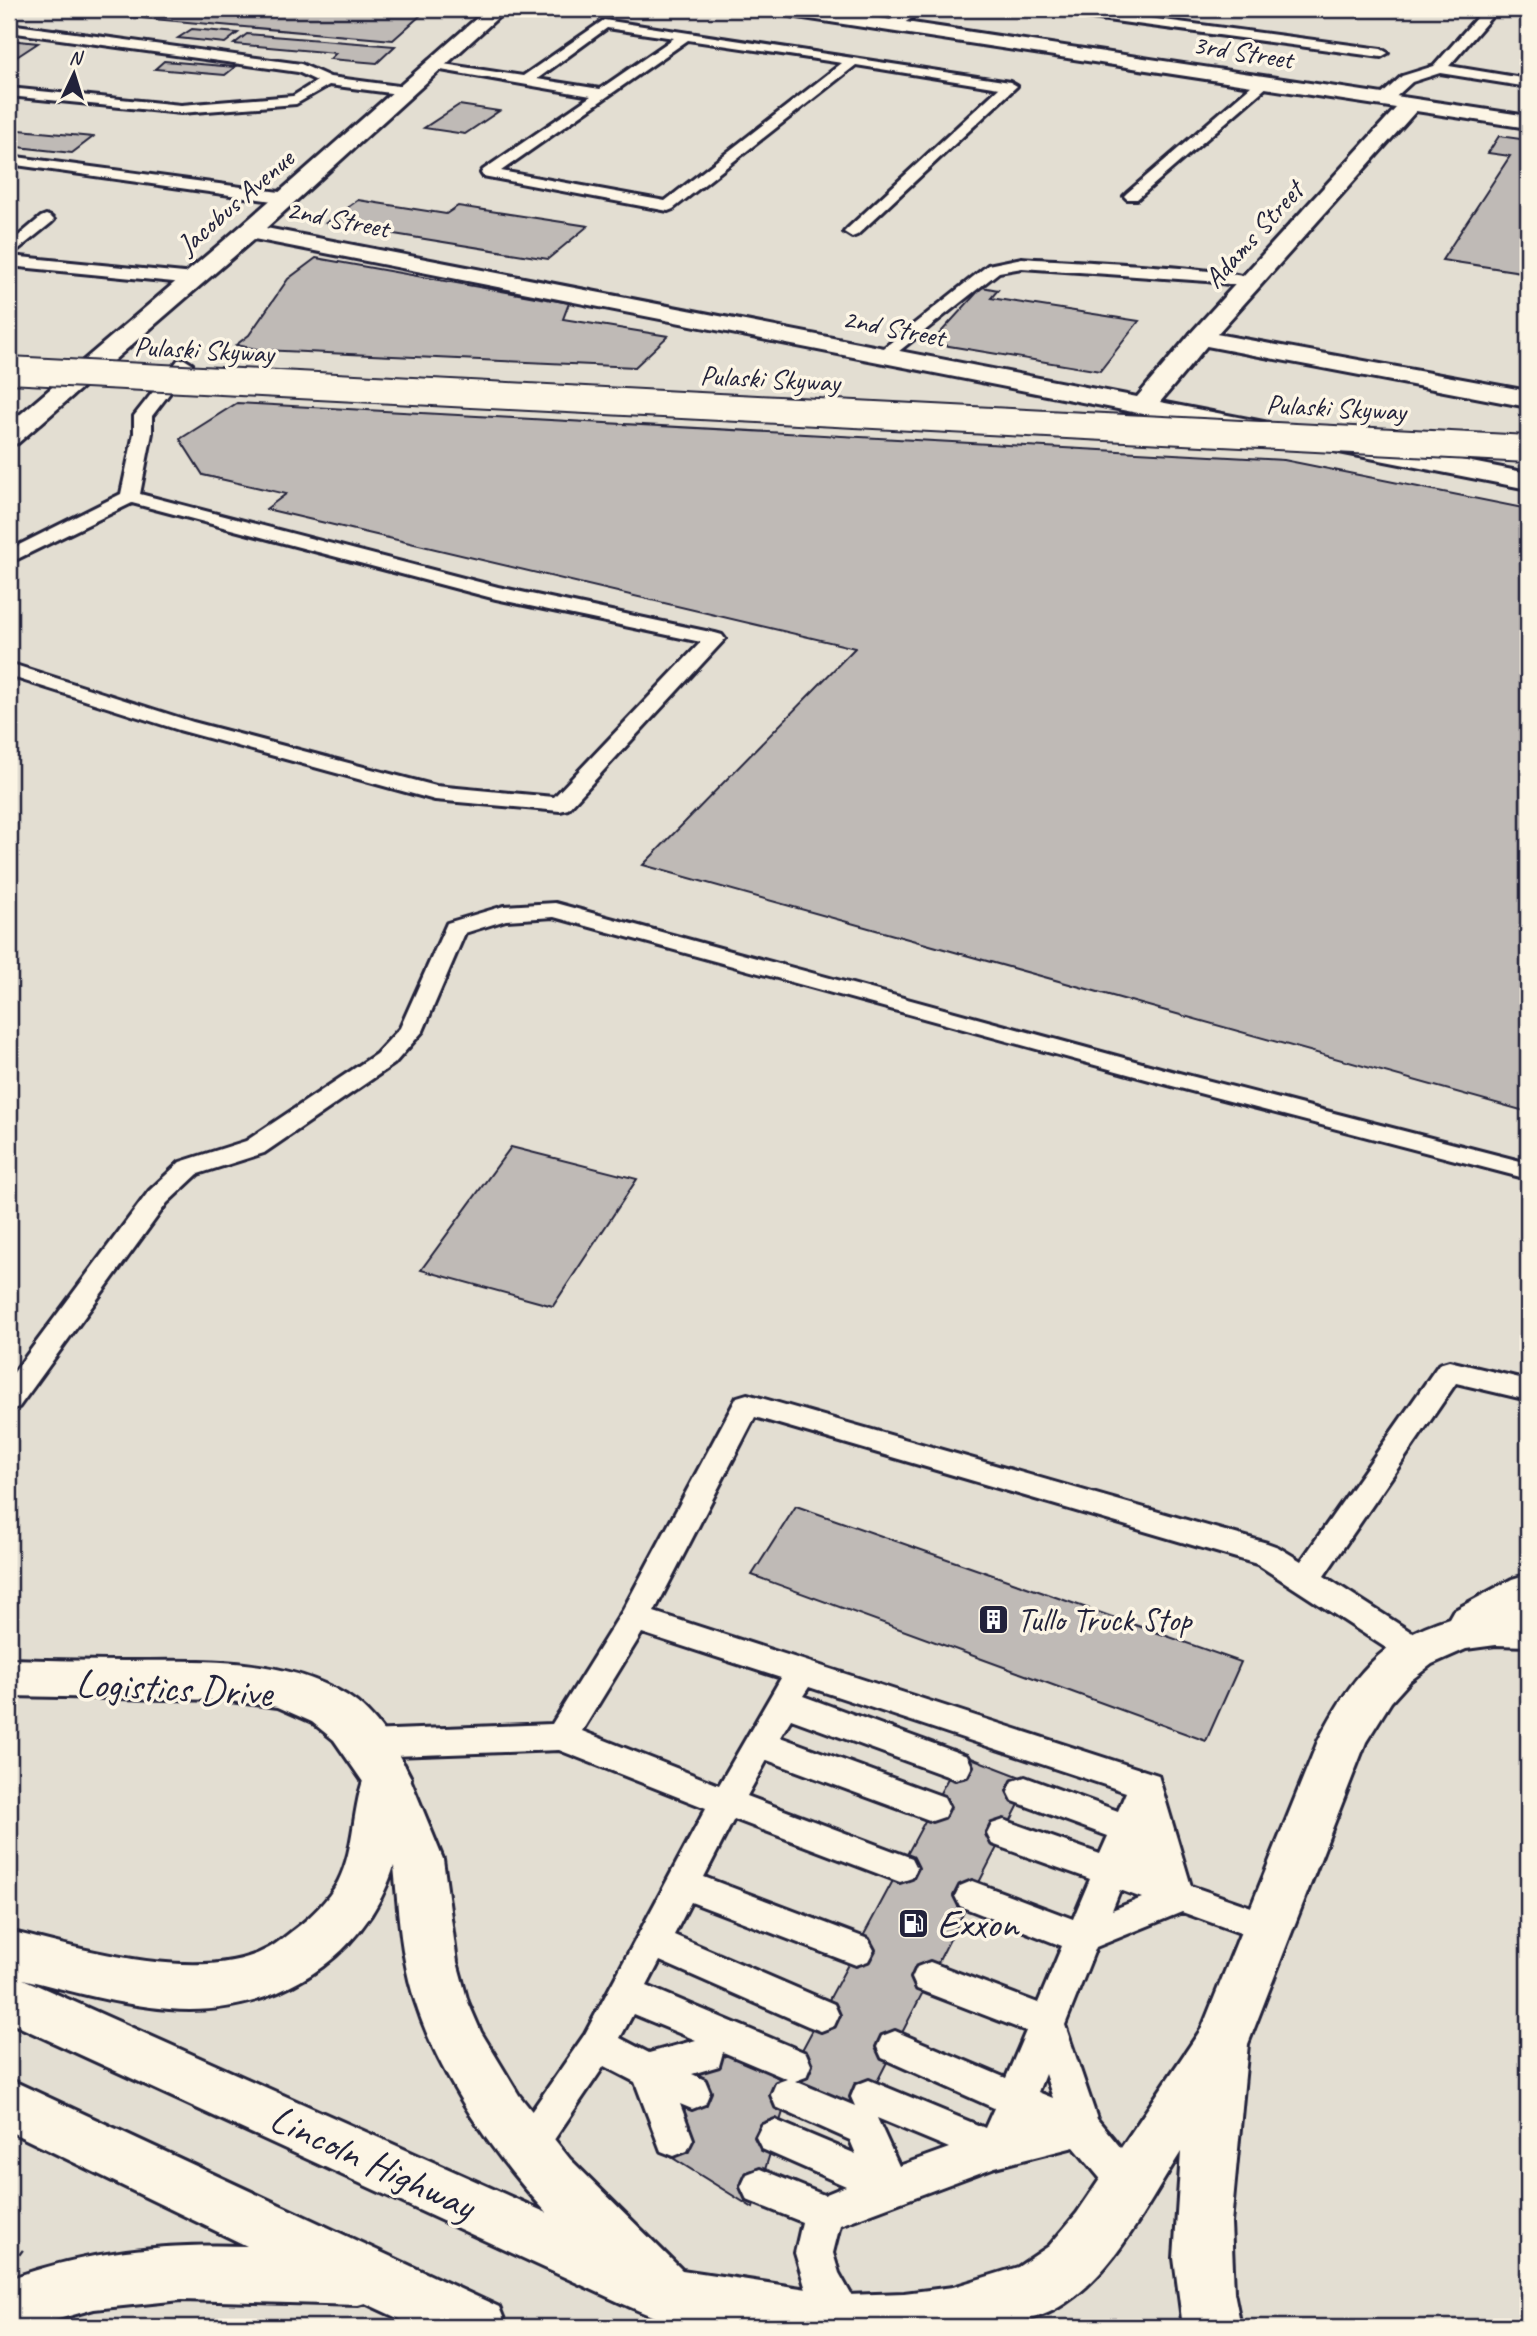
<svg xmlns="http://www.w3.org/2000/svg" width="1537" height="2336" font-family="Caveat,sans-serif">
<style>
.built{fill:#e3ded2}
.building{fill:#bfbab6;stroke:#22223b;stroke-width:2}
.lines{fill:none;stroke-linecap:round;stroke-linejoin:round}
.lane-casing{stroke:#22223b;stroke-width:6}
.street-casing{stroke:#22223b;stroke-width:6}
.highway-casing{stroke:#22223b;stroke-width:6}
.path{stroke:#22223b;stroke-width:6;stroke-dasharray:7 7;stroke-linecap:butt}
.lane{fill:#fcf5e5;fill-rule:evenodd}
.street{fill:#fcf5e5;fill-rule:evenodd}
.highway{fill:#fcf5e5;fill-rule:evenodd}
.highway-bridge-casing{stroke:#22223b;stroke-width:30;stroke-linecap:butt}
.highway-bridge{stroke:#fcf5e5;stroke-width:26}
.labels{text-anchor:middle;stroke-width:7;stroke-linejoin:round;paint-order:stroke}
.far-street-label{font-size:28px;fill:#22223b;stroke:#fcf5e5}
.poi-label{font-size:33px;fill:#22223b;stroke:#fcf5e5;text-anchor:start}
.near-street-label{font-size:40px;fill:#22223b;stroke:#fcf5e5}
.near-poi-label{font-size:40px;fill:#22223b;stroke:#fcf5e5;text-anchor:start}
</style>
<rect width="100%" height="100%" fill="#f3edde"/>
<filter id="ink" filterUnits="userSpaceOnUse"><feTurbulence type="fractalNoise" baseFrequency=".0143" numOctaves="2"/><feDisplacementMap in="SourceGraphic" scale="14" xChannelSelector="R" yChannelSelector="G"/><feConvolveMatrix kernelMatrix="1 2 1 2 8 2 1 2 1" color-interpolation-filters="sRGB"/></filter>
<g filter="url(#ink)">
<rect class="built" x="9" y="9" width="1519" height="2318"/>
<g class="building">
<polygon points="39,9 344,9 421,15 393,40"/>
<polygon points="192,29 238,33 225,43 178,38"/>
<polygon points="247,34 395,46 377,63 330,59 336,53 234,44"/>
<polygon points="9,40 38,43 9,62"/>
<polygon points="164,61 235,67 225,75 155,69"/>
<polygon points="459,105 499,111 465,134 424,128"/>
<polygon points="9,129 93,137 72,153 9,146"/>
<polygon points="1499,136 1528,140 1528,273 1442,260 1510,156 1488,153"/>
<polygon points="358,200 446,214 458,206 588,226 548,259 326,223"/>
<polygon points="316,258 569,303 563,319 668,336 635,367 262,350 236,345 249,335 288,279"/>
<polygon points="982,287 998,290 991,298 1139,321 1100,371 931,343"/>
<polygon points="237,403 1284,460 1528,509 1528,1112 643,865 855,648 266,509 286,494 203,475 180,439"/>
<polygon points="511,1147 637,1179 553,1306 421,1270"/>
<polygon points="796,1506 1241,1662 1206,1741 752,1575"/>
<polygon points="961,1754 1031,1781 863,2109 788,2076"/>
<polygon points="712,2037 791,2086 753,2208 668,2155"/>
</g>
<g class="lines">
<defs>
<g id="lane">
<polygon points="911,9 926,9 896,28 886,28 886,22"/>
<polygon points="1049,9 1082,9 1381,49 1388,53 1381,57 1055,13"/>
<polygon points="1484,9 1525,9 1519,13 1493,15 1449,66 1528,79 1528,87 1440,73 1412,82 1388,104 1378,104 1378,98 1402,76 1434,66"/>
<path d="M604 20 1010 82 1017 86 857 235 852 237 844 232 847 229 999 88 856 65 673 209 668 211 483 176 481 173 483 170 591 96 435 69 430 68V62L523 76ZM607 28 674 38 600 89 537 79ZM688 40 842 63 665 201 501 171Z"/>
<polygon points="9,24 301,64 330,77 406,87 413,91 406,95 329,85 296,104 181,113 9,96 9,88 181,105 293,96 317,81 298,72 9,32"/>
<polygon points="1264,78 1271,82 1269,85 1137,199 1127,199 1124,196 1127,193 1259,79"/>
<polygon points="9,156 287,193 295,198 287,203 9,164"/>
<polygon points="46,215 51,217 54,220 51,223 10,256 194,274 202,279 194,284 9,266 9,244 41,217"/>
<path d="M1022 258C1055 261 1244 267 1258 282L1250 287 1207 281 1022 268 999 272 889 359 883 360 875 355 988 265Z"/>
<polygon points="184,359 192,364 152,416 152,433 140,494 498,587 715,633 722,635 725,639 568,809 560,811 435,800 179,730 9,676 9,663 193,722 436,786 554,797 701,642 496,599 132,503 9,563 9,550 121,494 134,433 134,416 178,360"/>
<polygon points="555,903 1175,1072 1528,1163 1528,1179 1157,1082 554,917 506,920 465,933 423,1031 394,1064 264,1153 198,1174 167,1203 19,1407 9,1410 9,1379 149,1191 180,1162 246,1141 376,1054 400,1028 447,923 504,906"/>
<path d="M1449 1361 1528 1380V1400L1456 1383 1324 1576 1425 1641 1430 1650 1425 1659 1414 1662 1403 1659 1257 1564 755 1417 654 1612 1158 1775 1191 1886 1280 1917 1286 1928 1280 1939 1268 1943 1182 1912 1096 1947 1065 2025 1097 2119 1140 2171 1146 2183 1140 2195 1127 2201 1114 2195 1074 2147 995 2167 840 2225 833 2253 839 2273 866 2321 863 2327H828L807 2293 795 2253 802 2222 747 2200 741 2187 747 2174 760 2169 824 2195 846 2186 762 2149 756 2137 762 2125 775 2120 856 2154 850 2140 776 2107 771 2095 776 2083 787 2079 723 2052 719 2066 692 2074 705 2080 710 2092 705 2104 692 2109 680 2104 693 2139 687 2151 674 2156 661 2151 635 2082 604 2066 541 2159 528 2164 515 2159 509 2147 515 2135 585 2034 706 1808 559 1750 366 1757 354 1753 350 1744 354 1735 366 1731 552 1724 623 1610 737 1397 747 1394 1267 1543 1278 1547 1301 1561 1439 1364ZM642 1633 781 1678 719 1785 582 1731ZM809 1687 1126 1792 1118 1811 1025 1777 1013 1781 1008 1791 1013 1801 1108 1836 1100 1854 1004 1820 992 1824 987 1834 992 1844 1090 1879 1073 1919 972 1881 960 1886 955 1896 960 1906 1062 1946 1038 2003 930 1962 917 1967 912 1978 917 1989 1026 2031 1006 2078 895 2031 882 2036 877 2047 882 2058 994 2108 985 2128 869 2080 856 2085 851 2097 855 2106 795 2081 806 2077 811 2065 806 2053 647 1986 660 1961 808 2026 821 2031 834 2026 839 2015 834 2004 674 1935 691 1902 856 1965 868 1961 874 1950 868 1939 704 1877 734 1819 900 1882 912 1878 917 1868 912 1858 747 1796 767 1760 932 1821 944 1817 949 1807 944 1797 780 1737 791 1719 955 1779 967 1776 972 1766 967 1756 803 1696ZM1120 1890 1142 1898 1112 1910ZM633 2014 696 2040 649 2053 620 2038ZM1045 2074 1053 2098 1038 2092ZM877 2118 949 2148 899 2166Z"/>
</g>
<g id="street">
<polygon points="487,9 507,9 266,228 1137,397 1191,333 1396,108 784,15 777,13 775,9 820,9 1528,116 1528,128 1416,111 1209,343 1160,402 1269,423 1273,429 1269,435 1260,437 254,239 18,443 9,445 9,424 241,226"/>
<polygon points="1343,437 1528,473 1528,489 1334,451 1330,445 1334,439"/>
<path d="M9 1659C48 1660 87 1661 126 1661 199 1661 281 1656 346 1695 377 1714 395 1747 411 1778L404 1792 387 1798 370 1792 334 1740 312 1722 278 1707 221 1700 9 1696Z"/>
</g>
<g id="highway">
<polygon points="1200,331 1528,391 1528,407 1191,343 1188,338 1191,333"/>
<path d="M1528 1574V1646L1496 1645 1466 1649 1432 1664 1410 1681 1391 1702 1366 1742 1248 2044 1231 2223 1234 2292 1241 2327H1183L1174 2258 1181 2152C1146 2206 1113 2278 1054 2310 1039 2318 1020 2322 1003 2327H691C665 2323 645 2313 621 2303L9 2022V1931C80 1948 202 1986 269 1948 278 1943 287 1935 295 1929 311 1917 328 1900 338 1882 357 1845 351 1800 370 1764L387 1758 404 1764 443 1859 457 1962 468 2002 481 2032 519 2095 570 2159 682 2270 847 2295 904 2293 953 2287 1018 2267 1049 2246 1077 2213 1202 2028 1318 1741C1350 1679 1380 1639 1449 1618L1453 1611 1512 1579ZM394 1866C397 1897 399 1930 405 1961 421 2052 486 2147 547 2213L23 1979C71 1991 119 2005 169 2009 268 2018 364 1962 394 1866Z"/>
<path d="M9 2079 499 2307 507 2327H417L365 2303 358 2305 181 2300 94 2309 30 2327H9V2279C87 2251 164 2243 247 2246L9 2131Z"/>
</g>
</defs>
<use href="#lane" class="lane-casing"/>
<use href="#street" class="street-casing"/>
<use href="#highway" class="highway-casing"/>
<polyline class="path" points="9,2243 22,2253"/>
<use href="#lane" class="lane"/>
<use href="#street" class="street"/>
<use href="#highway" class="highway"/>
<defs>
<polyline id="highway-bridge" points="9,370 1528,449"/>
</defs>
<use href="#highway-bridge" class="highway-bridge-casing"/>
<use href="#highway-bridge" class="highway-bridge"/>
</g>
</g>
<defs>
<symbol id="building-square" viewBox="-11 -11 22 22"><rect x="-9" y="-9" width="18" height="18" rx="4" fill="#22223b" stroke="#fcf5e5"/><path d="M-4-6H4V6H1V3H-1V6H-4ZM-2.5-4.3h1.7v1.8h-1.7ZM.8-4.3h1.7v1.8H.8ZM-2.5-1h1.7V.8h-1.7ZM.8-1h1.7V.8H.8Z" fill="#fff"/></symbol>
<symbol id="fuel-square" viewBox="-11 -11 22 22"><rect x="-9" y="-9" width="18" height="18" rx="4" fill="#22223b" stroke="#fcf5e5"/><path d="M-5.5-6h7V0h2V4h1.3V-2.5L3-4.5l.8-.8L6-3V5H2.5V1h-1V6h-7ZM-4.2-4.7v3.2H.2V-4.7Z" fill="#fff"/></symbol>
</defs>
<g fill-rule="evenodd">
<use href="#building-square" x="976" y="1602" width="35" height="35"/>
<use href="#fuel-square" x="896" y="1906" width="35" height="35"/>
</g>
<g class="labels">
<g class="far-street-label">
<text transform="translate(1243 51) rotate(9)" y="10">3rd Street</text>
<text transform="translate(235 201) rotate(-41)" y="10">Jacobus Avenue</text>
<text transform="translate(338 218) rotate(11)" y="10">2nd Street</text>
<text transform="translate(1253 234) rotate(-48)" y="10">Adams Street</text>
<text transform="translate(894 327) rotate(11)" y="10">2nd Street</text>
<text transform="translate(204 349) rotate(3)" y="10">Pulaski Skyway</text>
<text transform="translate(770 378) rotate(3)" y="10">Pulaski Skyway</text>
<text transform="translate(1336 407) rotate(3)" y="10">Pulaski Skyway</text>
</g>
<g class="poi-label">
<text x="1017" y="1631">Tullo Truck Stop</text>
</g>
<g class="near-street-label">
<text transform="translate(174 1687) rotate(3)" y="14">Logistics Drive</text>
<text transform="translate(373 2161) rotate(25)" y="14">Lincoln Highway</text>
</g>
<g class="near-poi-label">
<text x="937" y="1937">Exxon</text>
</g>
</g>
<rect width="1537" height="2336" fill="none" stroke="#fcf5e5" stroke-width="35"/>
<rect x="18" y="18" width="1502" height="2301" fill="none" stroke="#22223b" stroke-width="2.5" filter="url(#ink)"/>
<g transform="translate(74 74) rotate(4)" stroke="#fcf5e5" stroke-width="5" paint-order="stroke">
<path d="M0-5L12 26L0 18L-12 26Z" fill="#22223b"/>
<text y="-10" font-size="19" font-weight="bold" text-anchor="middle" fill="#22223b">N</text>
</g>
</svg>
